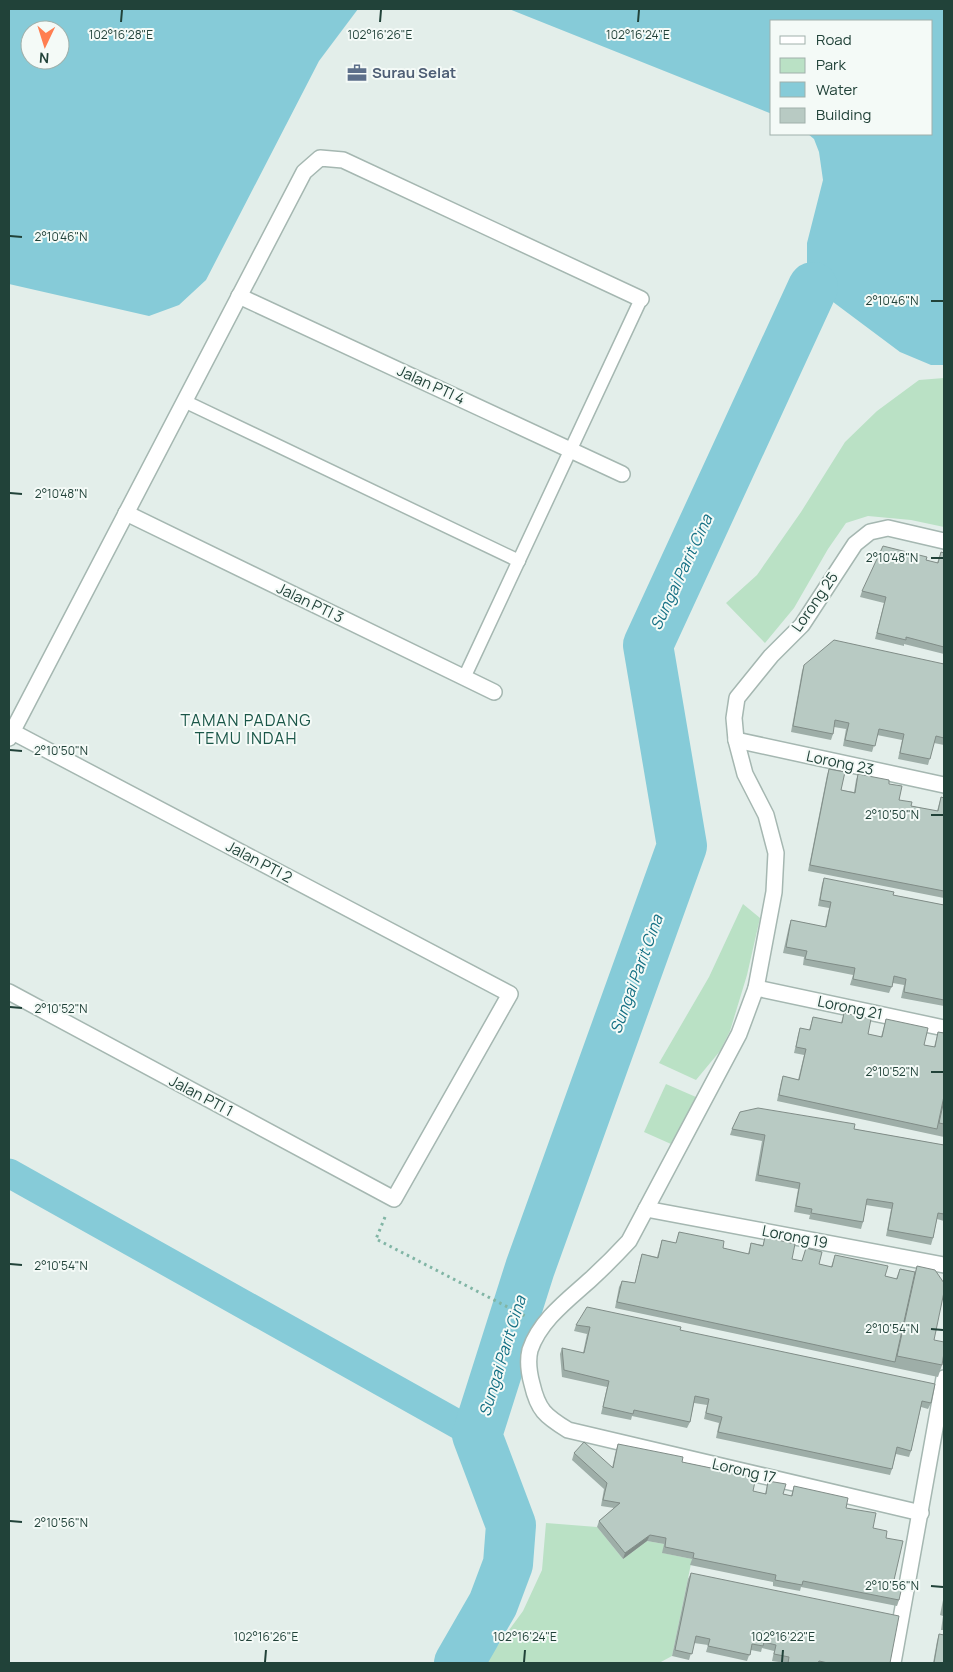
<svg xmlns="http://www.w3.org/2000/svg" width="953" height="1672" font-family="Manrope,sans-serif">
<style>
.green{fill:#bae1c5}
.water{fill:#86cbd8;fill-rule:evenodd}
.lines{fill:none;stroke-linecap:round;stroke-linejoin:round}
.canal{stroke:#86cbd8;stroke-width:29}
.river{stroke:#86cbd8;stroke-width:50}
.service-casing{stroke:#a5b7b1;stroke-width:15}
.minor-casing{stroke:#a5b7b1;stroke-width:18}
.path{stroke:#81b5a5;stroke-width:3;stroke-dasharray:2.5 4;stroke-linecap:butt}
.service{stroke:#fff;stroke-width:12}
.minor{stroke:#fff;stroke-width:15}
.wall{fill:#9eaea8}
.shaded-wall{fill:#818d88}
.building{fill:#b8cac3;stroke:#818d88}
.ticks{fill:none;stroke:#214239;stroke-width:2}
.labels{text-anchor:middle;stroke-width:4;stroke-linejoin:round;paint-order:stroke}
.service-label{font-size:15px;font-weight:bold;fill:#4e5e75;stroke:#f4faf7;text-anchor:start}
.street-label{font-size:15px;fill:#214239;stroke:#f4faf7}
.water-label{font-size:16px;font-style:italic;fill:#147084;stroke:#f4faf7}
.neighbourhood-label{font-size:16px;letter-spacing:1px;fill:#1a5648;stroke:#f4faf7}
.ticks-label{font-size:12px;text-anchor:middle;fill:#214239;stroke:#f4faf7;stroke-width:4;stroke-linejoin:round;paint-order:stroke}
</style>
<rect width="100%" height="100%" fill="#e3eeea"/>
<g class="green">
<polygon points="944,378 944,527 911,520 868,516 846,523 828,549 794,608 765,643 726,603 757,575 801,512 845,442 877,411 919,380"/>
<polygon points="743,904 760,918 747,975 730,1031 720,1051 696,1080 659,1063 709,977"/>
<polygon points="666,1084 696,1097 671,1144 644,1132"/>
<polygon points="546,1523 597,1527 623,1559 647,1541 664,1544 663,1553 692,1559 672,1656 659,1663 485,1663 523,1611 542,1570"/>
</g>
<g class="water">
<path d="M9 9H358L319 61 206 280 179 305 149 316 9 284ZM30 30H60V60H30Z"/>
<polygon points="509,9 944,9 944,365 931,365 900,352 813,287 807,269 807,243 823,180 819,152 814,139 808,134 932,134 932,21 772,21 772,114"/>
</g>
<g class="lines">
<polyline class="canal" points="9,1173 477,1435"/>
<polyline class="river" points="459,1663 493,1604 508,1564 511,1525 477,1435 530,1268 682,846 648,645 813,287"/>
<defs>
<g id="service">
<polyline points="184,401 519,561"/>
<polyline points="464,678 641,299"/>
</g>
<g id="minor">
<polyline points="239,296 622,474"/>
<polyline points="126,513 494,692"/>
<polyline points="9,730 510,994 394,1199 9,992"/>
<polyline points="9,738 304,172 320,158 343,160 641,299"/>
<polyline points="736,740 944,785"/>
<polyline points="756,988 944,1028"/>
<polyline points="646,1209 944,1265"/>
<path d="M921 1513 568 1430C545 1416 538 1410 532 1384 529 1373 527 1362 530 1350 540 1320 569 1299 591 1279 604 1267 617 1254 629 1241L739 1034 756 988 774 892 776 853 766 815 745 774 736 740 734 718 737 698 771 656 802 625 855 544 870 532 888 528 944 541"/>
<polyline points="893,1663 944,1378"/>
</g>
</defs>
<use href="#service" class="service-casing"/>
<use href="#minor" class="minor-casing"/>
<polyline class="path" points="385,1217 376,1239 525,1316"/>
<use href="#service" class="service"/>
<use href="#minor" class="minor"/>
</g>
<g class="wall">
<polygon points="941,552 944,553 944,654 904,644 904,646 875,639 884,603 860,597 862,591 926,560 937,563"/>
<polygon points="944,664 944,745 934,743 928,765 898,759 902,740 877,735 872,752 843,746 846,729 834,727 833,734 831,740 791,732 802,671 804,665"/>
<polygon points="829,769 841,790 854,792 856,780 858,774 889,784 899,800 911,806 937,811 941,797 944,798 944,898 808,871 827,775"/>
<polygon points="824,878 893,895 944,905 944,1006 901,998 904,985 893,983 889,993 850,985 853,975 803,965 804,957 783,953 789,926 791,920 825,927 829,908 818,906 822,884"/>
<polygon points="844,1013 868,1034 881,1037 886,1019 924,1045 934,1047 938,1032 944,1033 944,1137 777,1101 781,1082 783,1076 798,1080 804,1055 794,1053 798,1035 800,1028 809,1030 813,1017 841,1023"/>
<polygon points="732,1129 854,1129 944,1145 944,1221 937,1219 933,1238 931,1245 886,1236 891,1209 866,1205 863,1222 861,1229 809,1219 810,1215 794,1212 798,1189 755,1181 762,1141 730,1135"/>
<polygon points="679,1232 723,1248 748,1254 751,1243 763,1245 765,1237 792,1259 802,1261 806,1248 819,1264 831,1267 835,1255 885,1276 896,1279 900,1269 915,1272 917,1266 934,1340 942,1365 938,1377 615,1308 619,1287 622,1281 635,1283 640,1260 642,1254 657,1257 662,1240 676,1243"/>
<polygon points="576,1325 680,1330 931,1403 928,1409 921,1407 911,1451 909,1457 896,1454 892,1469 890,1475 716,1438 719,1423 704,1419 707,1405 694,1403 690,1422 687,1428 632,1416 631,1420 601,1414 607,1387 562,1377 560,1354 562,1348 583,1353 587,1334 574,1331"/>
<polygon points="618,1444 682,1462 711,1468 712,1465 739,1474 753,1491 765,1494 768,1481 783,1494 791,1496 794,1486 846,1508 886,1538 899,1600 897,1606 801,1587 800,1591 773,1586 773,1582 690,1565 692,1559 662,1553 664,1544 647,1541 623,1559 597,1527 599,1521 614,1508 601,1506 604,1489 572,1460 574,1453 612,1468 616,1450"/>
<polygon points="691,1573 890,1663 786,1663 772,1661 774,1651 762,1648 761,1652 751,1650 747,1661 706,1652 708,1645 694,1643 689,1660 672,1656 688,1579"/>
<polygon points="944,1595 944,1630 941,1630 943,1616 940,1615"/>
<polygon points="939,1634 944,1663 933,1663 937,1641"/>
</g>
<polygon class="shaded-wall" points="650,1535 647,1541 623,1559 625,1553"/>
<g class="building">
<polygon points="883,546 927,557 926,560 938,563 941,552 944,553 944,647 906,637 906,640 877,633 886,597 862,591"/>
<polygon points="834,640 944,664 944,738 936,736 930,759 900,753 904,734 879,729 875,746 845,740 849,723 835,720 833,734 793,726 804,665"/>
<polygon points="829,769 845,772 841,790 855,793 858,774 889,780 889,784 902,786 899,800 912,802 911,806 938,811 941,797 944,798 944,891 810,865"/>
<polygon points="824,878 894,892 893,895 944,905 944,1000 904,992 906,979 894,976 892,987 853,979 855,968 805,959 807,951 786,947 791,920 826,927 831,902 820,900"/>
<polygon points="844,1013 871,1019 868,1034 882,1037 886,1019 928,1028 924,1045 935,1047 938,1032 944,1033 944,1096 937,1129 779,1095 783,1076 799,1080 806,1049 796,1047 800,1028 810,1030 813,1017 842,1023"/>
<polygon points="944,1100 944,1124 939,1123"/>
<polygon points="758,1108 855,1124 854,1129 944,1145 944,1214 938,1213 933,1238 888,1230 893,1203 867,1199 863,1222 811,1213 812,1209 796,1206 800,1183 758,1175 765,1135 732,1129 740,1112"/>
<polygon points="679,1232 724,1241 723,1248 749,1254 751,1243 763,1246 765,1237 795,1244 792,1259 802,1261 806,1248 822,1252 819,1264 832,1267 835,1255 888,1266 885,1276 897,1279 900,1269 915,1272 895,1362 617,1302 622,1281 635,1283 642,1254 658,1258 662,1240 676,1243"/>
<polygon points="917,1266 935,1270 944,1283 944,1292 934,1340 944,1342 944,1353 942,1365 897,1356"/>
<polygon points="587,1307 681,1327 680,1330 935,1384 931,1403 922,1401 911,1451 897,1447 892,1469 718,1432 722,1417 706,1413 709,1399 695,1396 690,1422 634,1410 633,1414 603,1407 609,1381 564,1370 562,1348 584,1353 590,1327 576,1325"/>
<polygon points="584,1442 613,1468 618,1444 683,1457 682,1462 711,1468 712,1465 740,1471 739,1474 756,1477 753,1491 766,1494 768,1481 786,1484 783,1494 792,1496 794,1486 848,1498 846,1508 876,1513 873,1528 887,1531 886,1538 903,1541 894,1580 903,1582 899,1600 803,1581 802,1585 775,1580 776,1575 693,1558 694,1553 665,1547 666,1538 650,1535 625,1553 599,1521 620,1503 603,1500 607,1483 574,1453"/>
<polygon points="691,1573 899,1616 890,1663 828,1663 819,1661 818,1663 788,1663 789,1657 774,1654 776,1645 764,1642 763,1646 752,1644 750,1655 708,1646 710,1639 696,1636 692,1654 675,1650"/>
<polygon points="939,1634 944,1635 944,1663 934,1663"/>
</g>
<path class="ticks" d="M121 22 122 10M380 22 381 10M638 22 639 10M10 236 22 237M931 301H943M10 493 22 494M931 558H943M10 750 22 751M931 815H943M10 1007 22 1008M931 1072H943M10 1264 22 1265M931 1329 943 1330M10 1521 22 1522M931 1586 943 1587M265 1662 266 1650M524 1662 525 1650M782 1662 783 1650"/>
<defs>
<symbol id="office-bare" viewBox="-9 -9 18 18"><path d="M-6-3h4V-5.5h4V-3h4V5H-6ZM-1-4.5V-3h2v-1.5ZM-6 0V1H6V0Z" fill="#5c6f8a" stroke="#f4faf7" stroke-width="2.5" paint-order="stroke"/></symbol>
</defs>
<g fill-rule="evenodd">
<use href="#office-bare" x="343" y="59" width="28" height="28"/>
</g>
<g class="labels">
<g class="service-label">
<text x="372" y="78">Surau Selat</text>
</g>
<g class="street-label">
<text transform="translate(431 385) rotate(25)" y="5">Jalan PTI 4</text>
<text transform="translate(815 602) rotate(-55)" y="5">Lorong 25</text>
<text transform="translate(310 603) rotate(26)" y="5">Jalan PTI 3</text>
<text transform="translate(840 763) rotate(12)" y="5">Lorong 23</text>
<text transform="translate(259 862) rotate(28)" y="5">Jalan PTI 2</text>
<text transform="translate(850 1008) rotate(12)" y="5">Lorong 21</text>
<text transform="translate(201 1096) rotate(28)" y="5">Jalan PTI 1</text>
<text transform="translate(795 1237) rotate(11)" y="5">Lorong 19</text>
<text transform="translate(744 1471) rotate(13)" y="5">Lorong 17</text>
</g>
<g class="water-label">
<text transform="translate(681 572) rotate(-65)" y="6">Sungai Parit Cina</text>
<text transform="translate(636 974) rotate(-70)" y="6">Sungai Parit Cina</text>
<text transform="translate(502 1356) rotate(-73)" y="6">Sungai Parit Cina</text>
</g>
<g class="neighbourhood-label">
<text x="246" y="726">TAMAN PADANG<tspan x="246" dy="18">TEMU INDAH</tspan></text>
</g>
</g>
<g class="ticks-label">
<text x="121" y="39">102°16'28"E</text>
<text x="380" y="39">102°16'26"E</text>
<text x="638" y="39">102°16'24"E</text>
<text x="61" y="241">2°10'46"N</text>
<text x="892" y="305">2°10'46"N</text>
<text x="61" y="498">2°10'48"N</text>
<text x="892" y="562">2°10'48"N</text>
<text x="61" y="755">2°10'50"N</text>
<text x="892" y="819">2°10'50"N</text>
<text x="61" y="1013">2°10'52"N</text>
<text x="892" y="1076">2°10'52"N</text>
<text x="61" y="1270">2°10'54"N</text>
<text x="892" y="1333">2°10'54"N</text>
<text x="61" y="1527">2°10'56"N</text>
<text x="892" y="1590">2°10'56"N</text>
<text x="266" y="1641">102°16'26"E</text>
<text x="525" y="1641">102°16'24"E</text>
<text x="783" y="1641">102°16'22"E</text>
</g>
<rect width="953" height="1672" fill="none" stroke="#214239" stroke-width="20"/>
<rect x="770" y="20" width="162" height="115" fill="#f4faf7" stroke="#a0b0ab"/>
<rect x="780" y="36" width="25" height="8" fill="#ffffff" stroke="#a0b0ab"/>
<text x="816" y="45" font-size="15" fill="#214239">Road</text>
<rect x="780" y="58" width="25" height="15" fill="#bae1c5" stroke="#a0b0ab"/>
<text x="816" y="70" font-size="15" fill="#214239">Park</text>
<rect x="780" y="82" width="25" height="15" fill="#86cbd8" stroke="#a0b0ab"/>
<text x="816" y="95" font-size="15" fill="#214239">Water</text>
<rect x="780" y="108" width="25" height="15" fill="#b8cac3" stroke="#a0b0ab"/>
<text x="816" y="120" font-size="15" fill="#214239">Building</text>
<g transform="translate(45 45) rotate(184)"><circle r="24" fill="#f4faf7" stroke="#a0b0ab"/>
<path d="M0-4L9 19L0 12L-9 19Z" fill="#ff7e51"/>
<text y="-8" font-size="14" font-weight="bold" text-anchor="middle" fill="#214239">N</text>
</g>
</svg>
